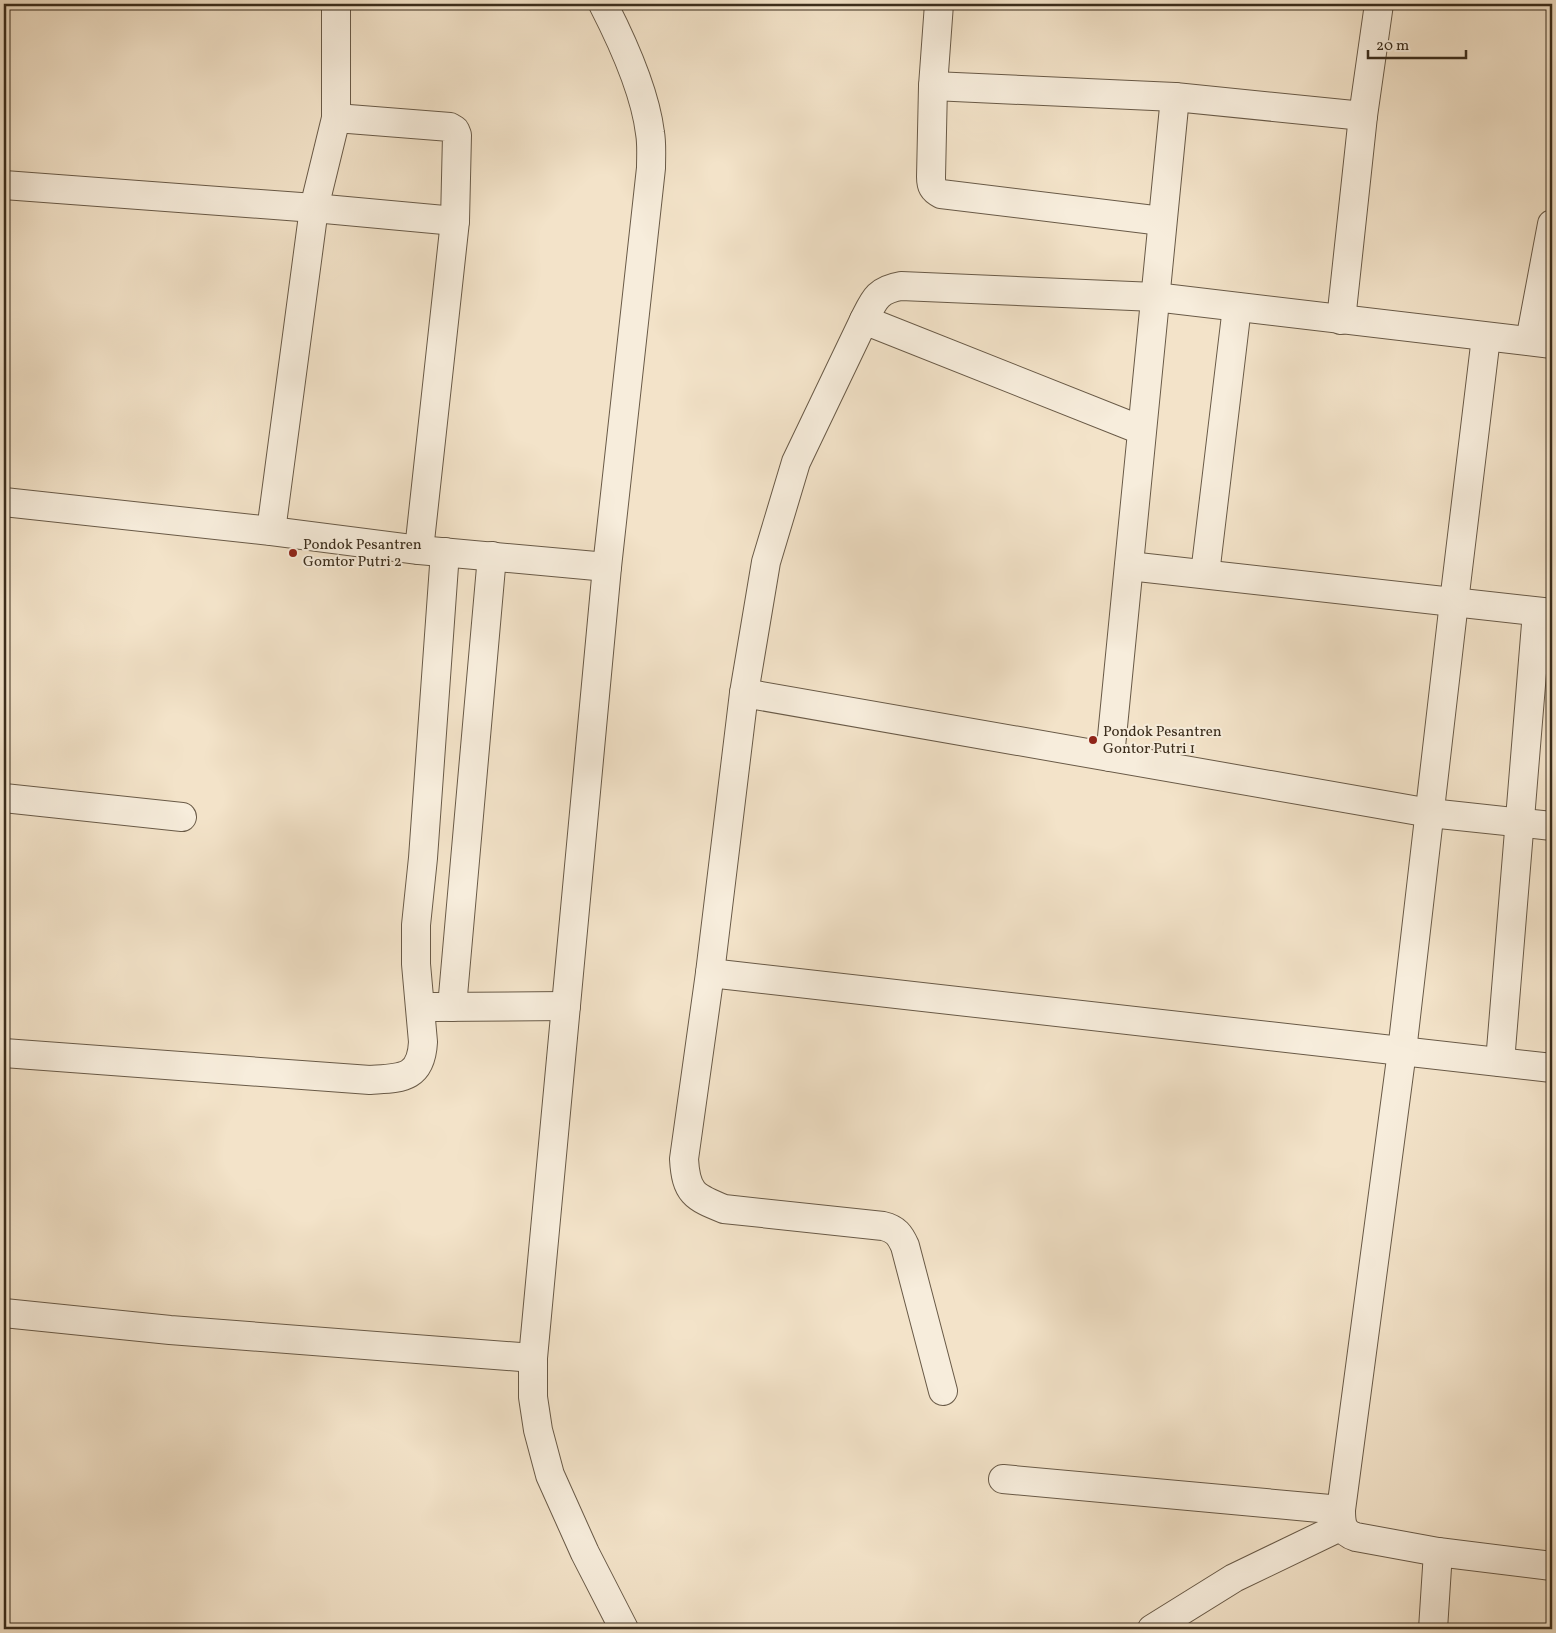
<svg xmlns="http://www.w3.org/2000/svg" width="1556" height="1633" font-family="Vollkorn,serif">
<style>
.lines{fill:none;stroke-linecap:round;stroke-linejoin:round}
.minor-casing{stroke:#695a47;stroke-width:30}
.minor{stroke:#f7eddc;stroke-width:28}
.poi-dot{fill:#8f2418;stroke:#f7eddc;stroke-width:2}
.labels{text-anchor:middle;stroke-width:4;stroke-linejoin:round;paint-order:stroke}
.poi-label{font-size:15px;fill:#3b2d1c;stroke:#f7eddc;text-anchor:start}
</style>
<rect width="100%" height="100%" fill="#f3e3c9"/>
<filter id="stains"><feTurbulence type="fractalNoise" baseFrequency=".004" numOctaves="4"/><feColorMatrix values="0 0 0 0 .2 0 0 0 0 .09 0 0 0 0 .02 0 0 0 .5 -.17"/></filter>
<radialGradient id="worn" r=".72"><stop offset=".6" stop-color="#630" stop-opacity="0"/><stop offset="1" stop-color="#630" stop-opacity=".3"/></radialGradient>
<g class="lines">
<defs>
<g id="minor">
<path d="M603 4C622 41 645 91 650 133 652 144 651 156 651 168L607 567 533 1358V1397L538 1430 550 1475 585 1553 624 1629"/>
<path d="M939 4 933 86 931 177C931 186 933 190 941 194L1162 221"/>
<polyline points="933,86 1175,97 1363,116"/>
<polyline points="336,118 450,127 455,130 457,135 455,221 419,550"/>
<polyline points="4,185 314,208 455,221"/>
<path d="M864 320C874 300 877 290 901 286L1155 297 1552 344"/>
<polyline points="1341,320 1363,116 1379,4"/>
<path d="M1486 337 1454 602 1402 1051 1341 1510C1341 1523 1342 1533 1356 1537L1438 1552 1552 1566"/>
<polyline points="1530,341 1552,224"/>
<polyline points="4,502 271,531 419,550 607,567"/>
<polyline points="271,531 314,208 336,118 336,4"/>
<polyline points="1129,566 1552,613"/>
<polyline points="1205,574 1237,307"/>
<polyline points="744,693 1430,813 1552,826"/>
<polyline points="1110,757 1175,97"/>
<polyline points="4,798 182,817"/>
<polyline points="710,973 1552,1068"/>
<polyline points="433,1007 566,1006"/>
<polyline points="452,1007 492,556"/>
<path d="M4 1053 370 1080C400 1078 421 1080 423 1042L416 964V925L423 858 445 552"/>
<polyline points="1500,1062 1537,612"/>
<polyline points="4,1313 170,1330 533,1358"/>
<path d="M943 1391 905 1246C900 1235 896 1229 883 1226L724 1209C694 1197 686 1193 684 1159L710 973 744 693 766 562 796 462 864 320 1141 430"/>
<polyline points="1003,1479 1341,1510"/>
<polyline points="1152,1629 1234,1578 1342,1526"/>
<polyline points="1433,1629 1438,1552"/>
</g>
</defs>
<use href="#minor" class="minor-casing"/>
<use href="#minor" class="minor"/>
</g>
<g class="poi-dot">
<circle cx="293" cy="553" r="5"/>
<circle cx="1093" cy="740" r="5"/>
</g>
<g class="labels">
<g class="poi-label">
<text x="303" y="549">Pondok Pesantren<tspan x="303" dy="17">Gomtor Putri 2</tspan></text>
<text x="1103" y="736">Pondok Pesantren<tspan x="1103" dy="17">Gontor Putri 1</tspan></text>
</g>
</g>
<rect width="1556" height="1633" fill="none" stroke="#f3e3c9" stroke-width="20"/>
<rect x="5" y="5" width="1546" height="1623" fill="none" stroke="#3b2d1c" stroke-width="2.5"/>
<rect x="10" y="10" width="1536" height="1613" fill="none" stroke="#3b2d1c"/>
<path d="M1368 50v8h98v-8" fill="none" stroke="#3b2d1c" stroke-width="2.5"/>
<text x="1376" y="50" font-size="15" fill="#3b2d1c" stroke="#f7eddc" stroke-width="4" paint-order="stroke">20 m</text>
<rect width="100%" height="100%" filter="url(#stains)"/>
<rect width="100%" height="100%" fill="url(#worn)"/>
</svg>
